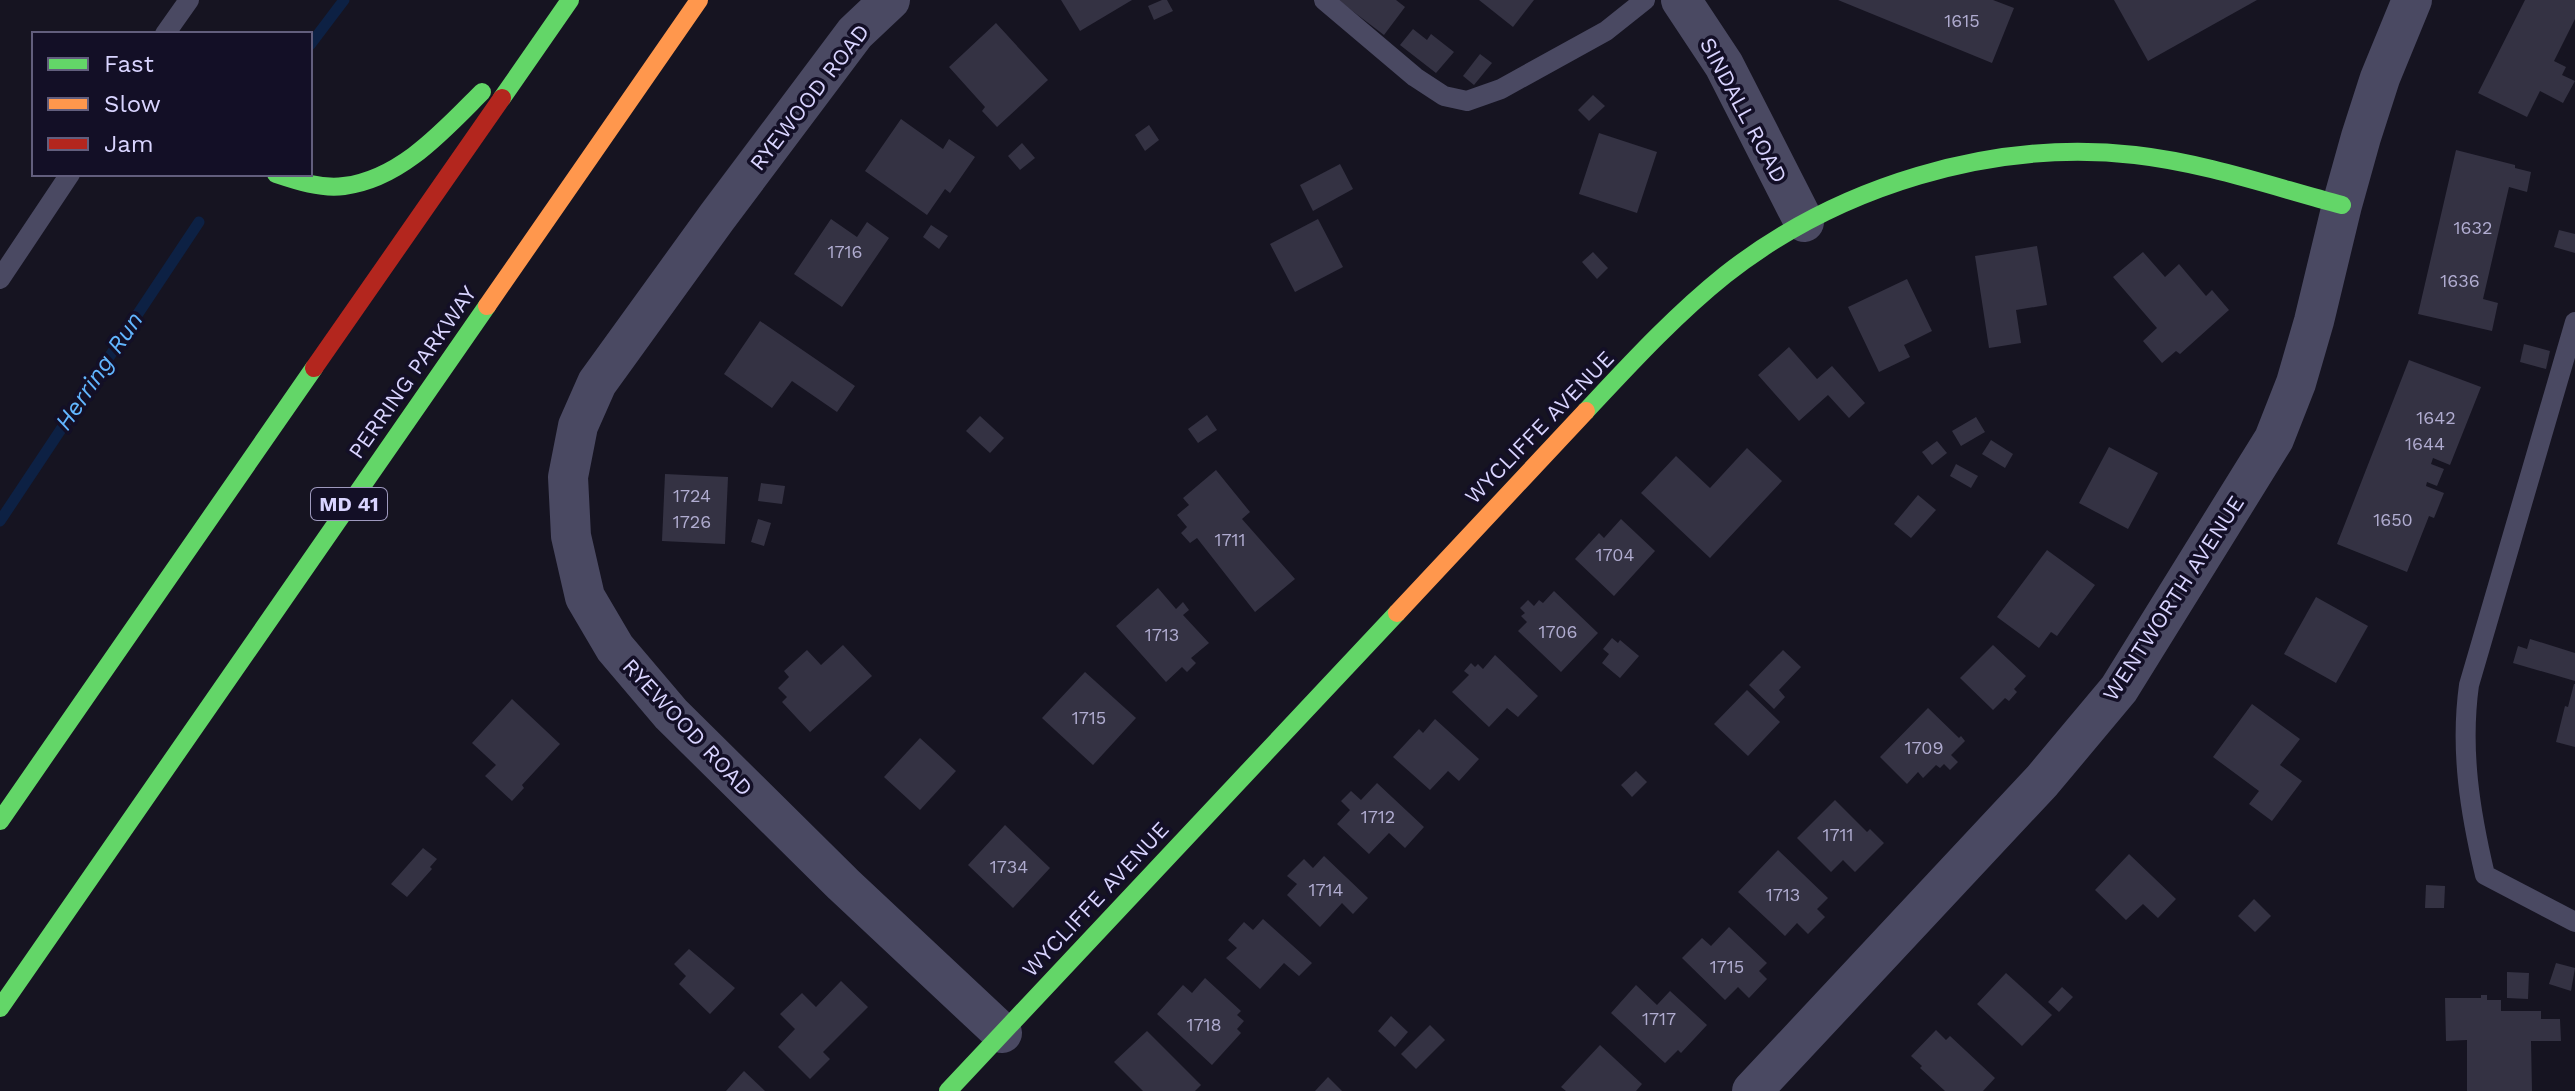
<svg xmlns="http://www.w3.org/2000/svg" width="2575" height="1091" font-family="'Work Sans',sans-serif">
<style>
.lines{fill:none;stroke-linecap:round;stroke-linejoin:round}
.stream{stroke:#0d2144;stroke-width:11}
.building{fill:#343243}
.lane{stroke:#4a4962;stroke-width:20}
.street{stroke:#4a4962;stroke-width:40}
.fast{stroke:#63d668;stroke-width:18}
.slow{stroke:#ff974d;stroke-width:18}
.jam{stroke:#b3261e;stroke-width:18}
.labels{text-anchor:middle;stroke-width:7;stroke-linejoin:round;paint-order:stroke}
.number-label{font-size:18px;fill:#b0acd0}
.shield{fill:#130f26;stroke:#9e99be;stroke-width:2}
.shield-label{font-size:20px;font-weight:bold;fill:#d9d4ff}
.street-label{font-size:22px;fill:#d9d4ff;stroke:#130f26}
.water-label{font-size:24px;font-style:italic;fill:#62b6ff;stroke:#130f26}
</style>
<rect width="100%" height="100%" fill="#161421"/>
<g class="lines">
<g class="stream">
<polyline points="310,45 344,0"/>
<polyline points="0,521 199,222"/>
</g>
</g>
<g class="building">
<polygon points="1061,0 1132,0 1080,31"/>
<polygon points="1162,0 1167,0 1173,11 1154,20 1148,6"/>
<polygon points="1338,0 1396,0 1405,7 1384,35"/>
<polygon points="1479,0 1534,0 1513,27"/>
<polygon points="1838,0 1993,0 2014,8 1992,63"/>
<polygon points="2114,0 2257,0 2148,61"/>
<polygon points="2525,0 2575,0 2575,19 2554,61 2566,67 2562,75 2575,81 2563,103 2540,91 2527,117 2478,93"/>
<polygon points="996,23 1048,80 997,127 982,111 985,107 949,67"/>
<polygon points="1413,29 1427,40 1431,34 1454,52 1436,73 1400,45"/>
<polygon points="1480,54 1492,63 1474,85 1463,76"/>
<polygon points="1593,95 1605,106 1589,121 1578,110"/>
<polygon points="901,119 943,149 949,139 975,157 950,193 945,189 927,215 865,171"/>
<polygon points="1149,125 1159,140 1145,151 1135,135"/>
<polygon points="1599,133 1657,152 1637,213 1579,194"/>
<polygon points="1022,143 1035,158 1020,170 1008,156"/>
<polygon points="2456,150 2515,165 2515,168 2531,172 2527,192 2509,187 2483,299 2498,303 2492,331 2418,314"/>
<polygon points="1340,164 1353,189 1313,211 1300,185"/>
<polygon points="831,219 857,237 867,222 889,238 842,307 794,274"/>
<polygon points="1318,219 1343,267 1295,292 1270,244"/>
<polygon points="931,225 948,236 939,249 923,237"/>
<polygon points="2559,230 2575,234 2575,253 2554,247"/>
<polygon points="2037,246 2047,305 2016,310 2021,343 1989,348 1975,256"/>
<polygon points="1593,252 1608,268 1597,279 1582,262"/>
<polygon points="2143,252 2165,277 2179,264 2206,296 2212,290 2229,310 2180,354 2176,351 2162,363 2143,341 2157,328 2113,277"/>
<polygon points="1907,279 1932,331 1904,345 1910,357 1879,372 1848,307"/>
<polygon points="760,321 855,386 837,412 792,381 772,408 724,374"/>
<polygon points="2524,344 2550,351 2546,369 2520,362"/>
<polygon points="1789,347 1817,379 1832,366 1865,403 1849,418 1828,395 1799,421 1758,375"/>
<polygon points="2409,360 2481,387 2450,465 2433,458 2431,464 2444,469 2437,486 2427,482 2426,486 2444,493 2434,518 2429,516 2407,572 2337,544"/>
<polygon points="1207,415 1217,430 1198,443 1188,429"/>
<polygon points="980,416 1004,438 990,453 966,431"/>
<polygon points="1976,417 1985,432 1961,446 1952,431"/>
<polygon points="1991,440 2013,454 2005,468 1982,454"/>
<polygon points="1937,441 1947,453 1932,465 1922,452"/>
<polygon points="2109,447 2158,473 2128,529 2079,503"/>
<polygon points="1747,448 1782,481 1710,558 1641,493 1676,456 1710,488"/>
<polygon points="1956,464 1978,476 1971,488 1950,476"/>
<polygon points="1216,470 1250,512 1242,519 1295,579 1255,612 1197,538 1190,543 1181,533 1187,527 1177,515 1189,505 1183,498"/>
<polygon points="665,474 728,477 725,544 662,541"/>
<polygon points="761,483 785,486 782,504 758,501"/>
<polygon points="1918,495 1936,510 1911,538 1894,524"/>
<polygon points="758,519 771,523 764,546 751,542"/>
<polygon points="1621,519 1655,551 1614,596 1575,559 1599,533 1604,538"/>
<polygon points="2047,550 2095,585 2057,636 2051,632 2039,648 1997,617"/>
<polygon points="1158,588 1176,609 1183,602 1189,610 1183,615 1209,643 1191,658 1196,663 1187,672 1182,667 1166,682 1116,626"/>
<polygon points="1554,591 1598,633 1561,672 1518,631 1527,622 1521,616 1525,613 1520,608 1528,600 1534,606 1539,600 1543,603"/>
<polygon points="2316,597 2368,626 2336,683 2284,654"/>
<polygon points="1612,638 1618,643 1620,640 1639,656 1620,678 1602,663 1609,654 1603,649"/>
<polygon points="2530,639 2575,653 2575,681 2513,663 2518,646 2527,649"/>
<polygon points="843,645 872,676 810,732 782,702 787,697 778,688 789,677 784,671 807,650 821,665"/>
<polygon points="1993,645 2026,676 2014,689 2017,692 2009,701 2005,698 1993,710 1960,678"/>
<polygon points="1783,650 1801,667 1779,690 1785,697 1774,709 1749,685"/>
<polygon points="1495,655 1538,696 1518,717 1507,708 1489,727 1452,692 1469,675 1464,671 1471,663 1475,667 1478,664 1483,669"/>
<polygon points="1085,672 1136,718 1093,765 1042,718"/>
<polygon points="2574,684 2575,684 2575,747 2556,742 2565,706 2568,707"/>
<polygon points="1747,690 1780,722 1748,756 1714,724"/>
<polygon points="512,699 560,744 522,785 524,788 512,801 485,776 496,765 472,743"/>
<polygon points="2252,704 2300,739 2280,765 2302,781 2272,821 2249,804 2259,791 2213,757"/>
<polygon points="1928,708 1959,738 1961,736 1965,741 1951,755 1958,762 1950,770 1944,764 1940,768 1936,765 1923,778 1918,772 1907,784 1880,757"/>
<polygon points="1435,719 1479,759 1459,781 1448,771 1430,790 1393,757 1419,729 1423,733"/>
<polygon points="920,738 956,771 920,810 884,777"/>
<polygon points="1636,771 1647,782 1632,797 1621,785"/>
<polygon points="1377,783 1424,827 1405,848 1389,833 1369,854 1337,824 1350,810 1341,801 1351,791 1361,800"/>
<polygon points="1835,800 1867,832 1870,829 1884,843 1855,872 1843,860 1831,872 1797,838"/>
<polygon points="1005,825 1050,868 1013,908 968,865"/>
<polygon points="423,848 437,859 430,867 432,869 407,897 391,884"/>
<polygon points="1778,850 1828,898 1817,909 1825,917 1808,934 1797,923 1785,936 1738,892"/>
<polygon points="2129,854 2176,899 2158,918 2143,904 2126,920 2095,890"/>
<polygon points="1324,856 1368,898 1353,914 1342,903 1320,927 1287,895 1297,884 1287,876 1304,859 1313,868"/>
<polygon points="2426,885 2445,886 2444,908 2425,908"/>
<polygon points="2254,899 2271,916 2255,932 2238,916"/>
<polygon points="1263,919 1312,963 1299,976 1284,963 1260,989 1226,958 1237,948 1228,940 1244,922 1253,930"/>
<polygon points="1729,927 1767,963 1759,971 1767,979 1749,998 1738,987 1725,1000 1682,958 1702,938 1711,946"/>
<polygon points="689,949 735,988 710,1014 679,984 686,976 674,964"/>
<polygon points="2556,963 2575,968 2571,991 2549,984"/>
<polygon points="2507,972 2529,973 2528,999 2507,998"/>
<polygon points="2006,973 2052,1015 2022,1046 1977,1004"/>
<polygon points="1205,978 1241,1011 1237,1015 1244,1021 1237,1029 1241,1033 1212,1065 1157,1014 1183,985 1192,993"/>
<polygon points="841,981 868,1007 823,1052 830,1059 810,1079 778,1047 795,1029 780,1014 802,993 816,1007"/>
<polygon points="1636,985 1657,1005 1670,991 1707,1025 1681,1053 1678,1050 1665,1063 1611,1013"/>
<polygon points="2062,987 2073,997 2059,1012 2048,1002"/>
<polygon points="2481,995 2487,995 2487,1000 2501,1000 2501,1011 2541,1011 2541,1019 2560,1019 2561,1041 2531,1041 2532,1091 2467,1091 2467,1040 2446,1041 2445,998 2481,998"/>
<polygon points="1391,1016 1408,1032 1395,1047 1378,1031"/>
<polygon points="1430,1025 1445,1040 1416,1069 1401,1054"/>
<polygon points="1936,1030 1946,1040 1950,1036 1995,1078 1983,1091 1945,1091 1920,1068 1922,1066 1911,1056"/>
<polygon points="1147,1031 1201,1085 1195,1091 1143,1091 1114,1062"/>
<polygon points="1600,1045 1642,1084 1636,1091 1566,1091 1561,1087"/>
<polygon points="744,1071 765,1091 726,1091"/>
<polygon points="1328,1077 1342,1091 1315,1091"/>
</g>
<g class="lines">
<g class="lane">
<polyline points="1324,0 1415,77 1444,96 1467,101 1501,89 1606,31 1645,0"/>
<polyline points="165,34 189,0"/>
<polyline points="0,279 70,174"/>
<path d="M2575 322 2469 685C2460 750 2470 812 2485 875L2575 922"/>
</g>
<g class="street">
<polyline points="890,0 855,33 717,217 597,383 578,426 568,477 571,536 585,597 615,648 671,714 843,884 1002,1033"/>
<polyline points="1681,0 1724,65 1804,222"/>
<polyline points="1752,1091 2042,781 2119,689 2274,439 2296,383 2314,321 2342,205 2361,137 2380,78 2412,0"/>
</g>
<g class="fast">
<polyline points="502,98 570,0"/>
<path d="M276 174C297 181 321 189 344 186 401 179 444 130 482 92"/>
<path d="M1586 411C1630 364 1675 315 1725 275 1838 186 1992 139 2135 155 2206 163 2274 187 2342 205"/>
<polyline points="0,821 314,368"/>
<polyline points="0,1008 487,306"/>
<polyline points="948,1091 1397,613"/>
</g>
<g class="slow">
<polyline points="487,306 699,0"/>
<polyline points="1397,613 1586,411"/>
</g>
<polyline class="jam" points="314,368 502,98"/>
</g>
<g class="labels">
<g class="number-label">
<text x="1962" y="27">1615</text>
<text x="2473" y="234">1632</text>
<text x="845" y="258">1716</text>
<text x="2460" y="287">1636</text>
<text x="2436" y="424">1642</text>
<text x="2425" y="450">1644</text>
<text x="692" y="502">1724</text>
<text x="2393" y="526">1650</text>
<text x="692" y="528">1726</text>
<text x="1230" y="546">1711</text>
<text x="1615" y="561">1704</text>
<text x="1558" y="638">1706</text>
<text x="1162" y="641">1713</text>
<text x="1089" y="724">1715</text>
<text x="1924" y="754">1709</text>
<text x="1378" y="823">1712</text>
<text x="1838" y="841">1711</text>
<text x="1009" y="873">1734</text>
<text x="1326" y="896">1714</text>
<text x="1783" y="901">1713</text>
<text x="1727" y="973">1715</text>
<text x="1659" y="1025">1717</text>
<text x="1204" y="1031">1718</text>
</g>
<rect class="shield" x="311" y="488" width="76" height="32" rx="6"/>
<g class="shield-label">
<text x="349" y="511">MD 41</text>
</g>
<g class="street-label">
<text transform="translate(809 97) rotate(-52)" y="8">RYEWOOD ROAD</text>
<text transform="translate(1744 110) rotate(62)" y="8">SINDALL ROAD</text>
<text transform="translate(412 372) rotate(-55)" y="8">PERRING PARKWAY</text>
<text transform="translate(1539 427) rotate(-46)" y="8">WYCLIFFE AVENUE</text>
<text transform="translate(2173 598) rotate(-57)" y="8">WENTWORTH AVENUE</text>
<text transform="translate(688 727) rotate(47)" y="8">RYEWOOD ROAD</text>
<text transform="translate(1095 899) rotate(-47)" y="8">WYCLIFFE AVENUE</text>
</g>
<g class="water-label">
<text transform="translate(99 371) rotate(-56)" y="8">Herring Run</text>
</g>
</g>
<rect x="32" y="32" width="280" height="144" fill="#130f26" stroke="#625e7d" stroke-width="2"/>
<rect x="48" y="58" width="40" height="12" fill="#63d668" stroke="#625e7d" stroke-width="2"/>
<text x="104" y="72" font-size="24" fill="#d9d4ff">Fast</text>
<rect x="48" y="98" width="40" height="12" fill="#ff974d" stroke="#625e7d" stroke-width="2"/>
<text x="104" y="112" font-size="24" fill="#d9d4ff">Slow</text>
<rect x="48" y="138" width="40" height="12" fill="#b3261e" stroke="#625e7d" stroke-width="2"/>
<text x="104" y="152" font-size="24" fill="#d9d4ff">Jam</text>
</svg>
